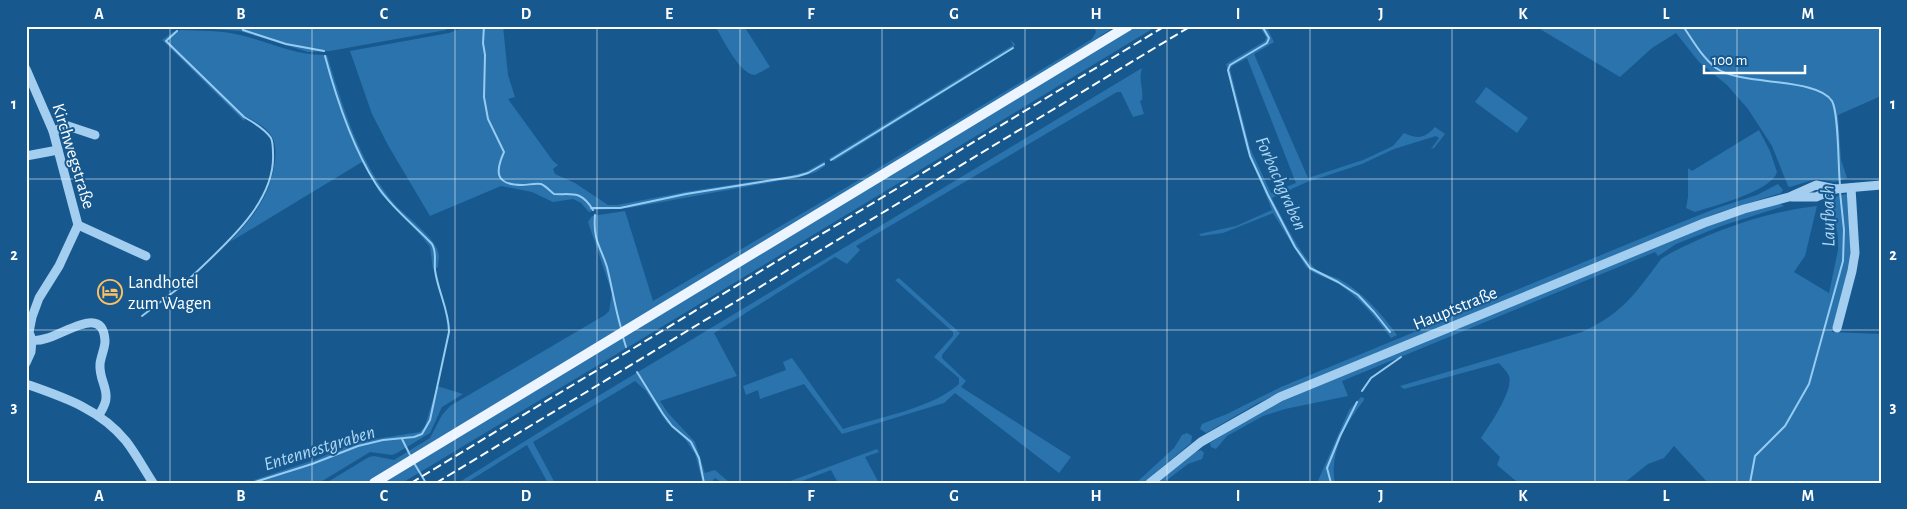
<svg xmlns="http://www.w3.org/2000/svg" width="1907" height="509" font-family="'Alegreya Sans',sans-serif">
<style>
.green{fill:#2a73ad;fill-rule:evenodd}
.lines{fill:none;stroke-linecap:round;stroke-linejoin:round}
.stream{stroke:#96cbf2;stroke-width:2}
.minor{stroke:#a3ceef;stroke-width:9}
.major{stroke:#ecf5ff;stroke-width:10}
.rail{stroke:#fff;stroke-width:2;stroke-dasharray:9 4;stroke-linecap:butt}
.grid{fill:none;stroke:#fff;stroke-width:1;stroke-opacity:0.55}
.labels{text-anchor:middle;stroke-width:4;stroke-linejoin:round;paint-order:stroke}
.street-label{font-size:18px;fill:#fff;stroke:#17598e}
.poi-label{font-size:18px;fill:#fff;stroke:#17598e;text-anchor:start}
.water-label{font-size:19px;font-style:italic;fill:#afd8f6;stroke:#17598e}
.neatline{fill:none;stroke:#fff;stroke-width:2}
.grid-label{font-size:16px;text-anchor:middle;font-weight:bold;fill:#fff}
</style>
<rect width="100%" height="100%" fill="#17598e"/>
<g class="green">
<polygon points="174,26 446,26 446,30 330,51 308,52 240,31"/>
<polygon points="467,26 503,26 508,75 515,97 508,99 553,161 558,165 553,169 555,174 575,183 608,205 617,205 685,192 789,176 805,172 825,161 825,166 816,172 800,177 629,208 596,210 589,212 581,203 573,199 553,202 532,192 501,186 430,216 389,147 372,114 350,51 449,33"/>
<path d="M715 26H744L770 67 755 75C740 75 723 39 715 26Z"/>
<polygon points="1094,26 1108,26 1110,30 1100,36 1101,38 365,483 326,483 369,457 374,456 394,460 430,438 442,415 450,406 605,315 609,311 612,293 588,222 592,216 625,211 653,301 847,187 1092,39 1096,32"/>
<polygon points="1137,26 1157,26 640,340 402,483 383,483"/>
<path d="M1259 26H1266L1274 42 1254 54 1308 178 1363 160 1393 146 1404 133C1418 139 1424 139 1435 127L1445 134 1434 148 1431 149 1439 138 1436 136 1394 149 1362 164 1307 182 1272 198C1280 214 1303 260 1317 270 1324 274 1332 276 1339 279 1363 292 1381 313 1397 335L1391 338C1376 318 1361 299 1340 285 1329 278 1316 276 1306 267L1273 213 1223 233 1201 236 1199 234 1236 226 1272 210 1246 147 1226 64 1265 41 1266 37ZM1247 58 1296 183 1271 193 1250 148 1230 69 1232 66Z"/>
<polygon points="1535,26 1881,26 1881,96 1838,115 1841,160 1847,178 1835,182 1816,179 1790,187 1788,186 1772,146 1748,109 1727,85 1699,62 1676,33 1652,48 1620,77"/>
<path d="M181 30C200 31 221 30 240 35 269 42 296 56 327 55 343 107 358 159 392 201 403 215 438 238 439 256 439 259 438 264 438 267L433 269 430 247 423 238 380 193 362 162 230 242C254 216 270 197 275 161 276 153 276 142 271 135 266 127 255 121 246 117L244 121 162 40 173 32Z"/>
<polygon points="1010,40 1015,44 1013,49 834,161 828,159 1013,45"/>
<path d="M1142 68C1138 82 1144 88 1142 100L1140 101 1144 114 1133 117 1121 92H1117L856 246 860 250 847 264 835 257 714 333 737 376 660 401 668 413 695 442 705 473 715 470 730 483H722L715 478 711 483H703L695 454 685 439 667 423 646 391 635 381 533 442 555 483H548L527 445 466 483H458L570 413Z"/>
<polygon points="1486,87 1528,118 1517,133 1475,102"/>
<path d="M1759 130 1770 151 1777 172C1772 191 1713 206 1695 212L1686 208 1688 197V168L1692 171Z"/>
<polygon points="1778,184 1783,190 1781,193 1720,212 1295,386 1258,403 1206,433 1200,429 1202,424 1227,414 1281,387 1652,234 1717,208 1757,195"/>
<path d="M1847 194 1851 250 1849 272 1832 332 1881 334V483H1708L1674 446 1664 458 1648 464 1624 483H1514L1516 481 1497 465 1500 457 1481 438C1489 426 1514 390 1509 376 1507 371 1502 367 1499 363L1404 389 1400 386 1582 332C1623 313 1635 294 1661 259L1669 254C1715 230 1765 212 1817 206L1805 256 1794 272 1829 293 1838 250V237L1832 204 1837 196Z"/>
<polygon points="1779,203 1784,206 1724,225 1676,244 1658,256 1655,252 1342,381 1348,396 1285,409 1263,416 1227,436 1216,449 1211,447 1210,443 1254,414 1280,402 1723,220"/>
<path d="M899 278 960 333 942 355V358L966 381 961 387 1071 457 1059 473 955 393 944 403 842 434 804 384 760 399 758 390 746 395 743 386 786 370 783 362 792 358 843 429C879 417 931 409 959 384V378L934 357 953 336V332L895 280Z"/>
<polygon points="437,386 463,394 442,407 430,433 397,453 392,455 370,452 319,483 255,483 254,480 317,459 356,442 420,432 425,426"/>
<path d="M1361 397 1364 398V400C1346 423 1329 453 1335 483H1317L1349 410Z"/>
<polygon points="1187,433 1192,436 1191,443 1143,483 1136,483 1174,448 1182,435"/>
<polygon points="877,449 879,452 865,457 879,483 838,483 831,470 797,483 785,483"/>
<polygon points="1201,450 1204,453 1202,459 1188,464 1163,483 1156,483 1195,452"/>
</g>
<g class="lines">
<g class="stream">
<polyline points="176,26 176,27"/>
<polyline points="242,26 243,30 286,44 324,51"/>
<path d="M484 26 483 43 485 55 484 97 488 119 504 152C495 172 495 185 522 185 528 185 535 183 541 184 546 186 550 191 554 194 573 195 581 190 593 210"/>
<polyline points="1262,26 1269,38 1267,43 1230,65 1228,70 1250,156 1268,195 1295,247 1310,268 1338,282 1358,295 1374,312 1390,332"/>
<path d="M1683 26C1693 41 1702 57 1716 68 1740 86 1817 77 1832 101 1839 113 1838 168 1840 185"/>
<path d="M177 31 166 41 244 117C253 122 265 129 271 138 273 143 273 148 273 153 276 204 222 247 188 280"/>
<polyline points="831,160 1013,48"/>
<polyline points="591,208 620,208 686,194 798,176 808,173 824,164"/>
<path d="M595 215C593 241 600 245 607 267 612 287 615 308 621 328"/>
<polyline points="142,316 184,284"/>
<polyline points="623,337 626,347"/>
<polyline points="637,372 663,414 672,426 691,442 699,458 704,483"/>
<polyline points="1362,391 1371,378 1401,357"/>
<polyline points="402,439 411,457"/>
<polyline points="414,463 426,483"/>
<path d="M255 482 312 464 358 446 383 440 414 437 422 434 430 420 449 332C449 310 438 292 435 270 434 260 437 253 432 244 413 224 391 207 376 184 353 148 336 97 325 56"/>
<polyline points="1331,483 1327,468 1340,436 1357,402"/>
<polyline points="1750,483 1755,456 1785,426 1809,384 1843,261 1844,230 1840,192"/>
</g>
<g class="minor">
<polyline points="26,69 53,131 78,225 59,266 39,298 32,317 29,332 32,340 31,352 26,363"/>
<polyline points="53,131 68,126 95,135"/>
<polyline points="26,156 58,150"/>
<polyline points="1792,197 1816,197 1835,189"/>
<polyline points="78,225 146,256"/>
<polyline points="1837,328 1852,271 1855,253 1851,188"/>
<path d="M32 340C54 345 103 298 105 341 105 348 101 356 100 364 99 379 107 386 106 398 106 404 102 410 99 415"/>
<path d="M26 384C63 397 100 409 126 441 136 454 144 469 153 483"/>
<polyline points="1150,483 1201,442 1280,397 1704,223 1744,209 1789,197 1816,185 1835,189 1881,185"/>
</g>
<polyline class="major" points="374,483 1128,26"/>
<g class="rail">
<polyline points="411,483 1165,26"/>
<polyline points="436,483 1191,26"/>
</g>
</g>
<path class="grid" d="M170 26V483M312 26V483M455 26V483M597 26V483M740 26V483M882 26V483M1025 26V483M1167 26V483M1310 26V483M1452 26V483M1595 26V483M1737 26V483M26 179H1881M26 330H1881"/>
<defs>
<symbol id="hotel-ring" viewBox="-11 -11 22 22"><circle r="9.5" fill="#17598e" stroke="#ffc062" stroke-width="1.5"/><path d="M-6-4.5h1.5V1H6V5H4.5V3h-9V5H-6ZM-4 0a1.8 1.8 0 1 1 3.6 0ZM.5 0V-2.5h3Q6-2.5 6 0Z" fill="#ffc062"/></symbol>
</defs>
<g fill-rule="evenodd">
<use href="#hotel-ring" x="96" y="278" width="28" height="28"/>
</g>
<g class="labels">
<g class="street-label">
<text transform="translate(74 156) rotate(73)" y="6">Kirchwegstraße</text>
<text transform="translate(1455 308) rotate(-22)" y="6">Hauptstraße</text>
</g>
<g class="poi-label">
<text x="128" y="288">Landhotel<tspan x="128" dy="21">zum Wagen</tspan></text>
</g>
<g class="water-label">
<text transform="translate(1282 183) rotate(66)" y="7">Forbachgraben</text>
<text transform="translate(1827 216) rotate(-91)" y="7">Laufbach</text>
<text transform="translate(319 447) rotate(-17)" y="7">Entennestgraben</text>
</g>
</g>
<rect width="1907" height="509" fill="none" stroke="#17598e" stroke-width="55"/>
<path d="M1704 65v8h101v-8" fill="none" stroke="#ffffff" stroke-width="2.5"/>
<text x="1712" y="65" font-size="15" fill="#ffffff" stroke="#17598e" stroke-width="4" paint-order="stroke">100 m</text>
<rect x="28" y="28" width="1852" height="454" class="neatline"/>
<g class="grid-label">
<text x="99" y="19">A</text>
<text x="241" y="19">B</text>
<text x="384" y="19">C</text>
<text x="526" y="19">D</text>
<text x="669" y="19">E</text>
<text x="811" y="19">F</text>
<text x="954" y="19">G</text>
<text x="1096" y="19">H</text>
<text x="1238" y="19">I</text>
<text x="1381" y="19">J</text>
<text x="1523" y="19">K</text>
<text x="1666" y="19">L</text>
<text x="1808" y="19">M</text>
<text x="14" y="109">1</text>
<text x="1893" y="109">1</text>
<text x="14" y="260">2</text>
<text x="1893" y="260">2</text>
<text x="14" y="412">3</text>
<text x="1893" y="412">3</text>
<text x="99" y="501">A</text>
<text x="241" y="501">B</text>
<text x="384" y="501">C</text>
<text x="526" y="501">D</text>
<text x="669" y="501">E</text>
<text x="811" y="501">F</text>
<text x="954" y="501">G</text>
<text x="1096" y="501">H</text>
<text x="1238" y="501">I</text>
<text x="1381" y="501">J</text>
<text x="1523" y="501">K</text>
<text x="1666" y="501">L</text>
<text x="1808" y="501">M</text>
</g>
</svg>
